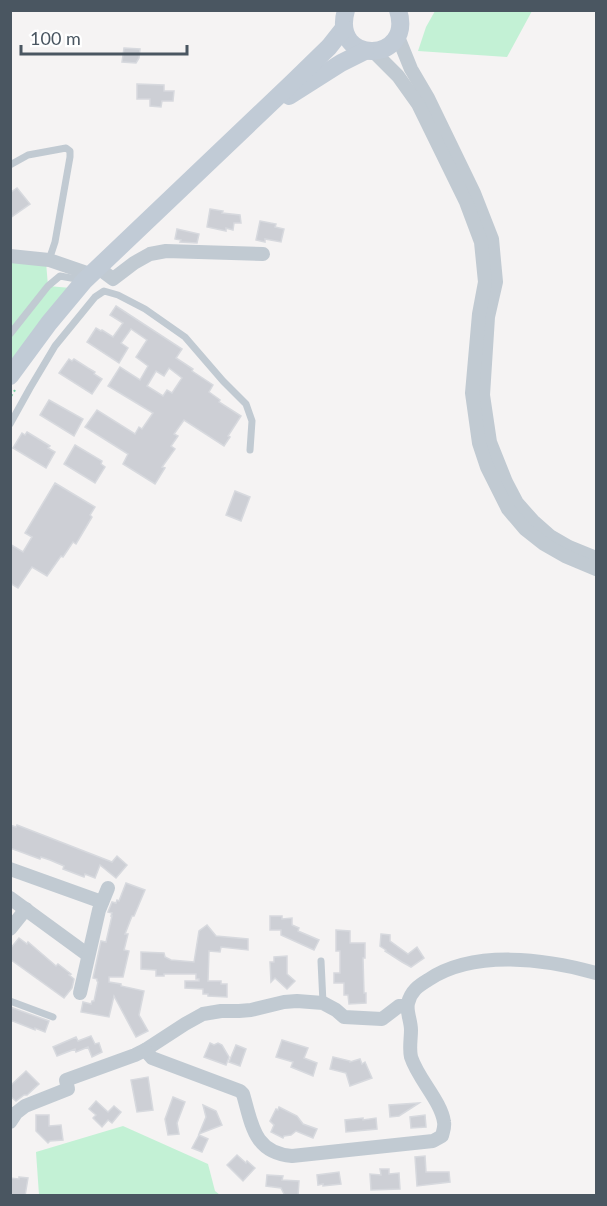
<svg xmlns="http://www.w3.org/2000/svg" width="607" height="1206" font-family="Lato,sans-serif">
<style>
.green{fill:#c3f1d5}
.building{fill:#cdcfd5;stroke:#d7d9de;stroke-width:1.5;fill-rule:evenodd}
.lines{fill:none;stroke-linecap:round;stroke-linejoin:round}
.path{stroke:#7ad0a6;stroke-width:2;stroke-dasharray:4.5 3;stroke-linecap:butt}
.lane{stroke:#c1cad2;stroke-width:7}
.street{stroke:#c1cad2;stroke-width:14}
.secondary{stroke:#c1cbd6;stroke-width:18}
</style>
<rect width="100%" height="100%" fill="#f5f3f3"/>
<g class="green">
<polygon points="435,11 435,10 532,11 507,57 418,51 426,27"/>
<polygon points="11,261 46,262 48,286 71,288 11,366"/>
<polygon points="123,1126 208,1164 215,1191 220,1195 39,1195 36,1152"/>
</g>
<g class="building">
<polygon points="124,48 140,49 139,58 136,63 122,62"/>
<polygon points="137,84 164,85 164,91 174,91 173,101 162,101 161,107 150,106 150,99 137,99"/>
<polygon points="17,188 30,204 10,218 10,193"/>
<polygon points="210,209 223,211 222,213 240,215 241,223 234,223 233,230 226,228 226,231 207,227"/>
<polygon points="260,221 276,224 275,227 284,229 281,242 265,239 265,242 256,240"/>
<polygon points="177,229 199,234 197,243 180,242 181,240 175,239"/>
<path d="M116 306 182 349 176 358 193 369 192 371 213 385 209 392 220 400 219 402 241 416 228 436 230 437 224 446 184 420 174 434 178 436 171 446 175 449 162 467 165 468 155 484 123 464 128 454 85 427 97 410 135 434 139 427 142 429 153 413 108 386 120 367 140 380 148 366 136 357 147 340 131 329 121 343 128 348 119 363 87 342 96 328 101 331 102 330 113 337 123 323 110 315ZM169 368 182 378 172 393 167 390 163 396 147 386 156 371 164 376Z"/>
<polygon points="69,359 72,361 74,359 88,368 95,372 94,374 102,379 92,394 59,373"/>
<polygon points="49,400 83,419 74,436 40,415"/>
<polygon points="27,432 50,446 48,448 55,452 46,468 13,448 22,433 25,435"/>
<polygon points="75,445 102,461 101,464 105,467 95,483 64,464"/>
<polygon points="55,483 95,507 90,515 92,517 76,544 73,542 63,557 61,556 47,576 32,567 18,588 10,583 10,544 23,552 32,537 25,533"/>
<polygon points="235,491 250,497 241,521 226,515"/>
<polygon points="10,825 16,827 17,825 112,862 117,856 127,865 116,878 100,865 95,878 85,874 84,877 63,869 64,866 50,860 41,857 40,859 10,848"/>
<polygon points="126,883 145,890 134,916 132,916 125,934 128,934 124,950 129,951 123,977 109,977 109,982 121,984 121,986 144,991 139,1015 148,1031 136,1037 114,996 109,1017 81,1012 83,1002 91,1004 92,1001 94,1001 98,982 97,981 97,979 93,978 101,941 106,942 112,916 111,916 112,913 108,912 112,902 116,903 117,900 119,901"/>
<polygon points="270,916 282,916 282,919 292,918 292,925 299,928 298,931 319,940 314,950 281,935 281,930 270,930"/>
<polygon points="207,925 216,936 248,939 248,950 221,947 220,952 209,951 208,981 221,981 221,984 227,984 227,997 208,996 208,994 203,994 203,989 185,988 185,981 199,981 199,979 196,979 196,974 164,974 164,976 156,976 156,970 141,969 141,952 164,953 165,957 171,960 194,962 199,931"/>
<polygon points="336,930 350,931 350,943 365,943 365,958 363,958 364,993 366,993 366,1003 349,1004 348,995 344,995 344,983 334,983 334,973 340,973 340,951 336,951"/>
<polygon points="381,934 390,935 390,941 408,954 417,947 424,958 411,967 402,962 385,951 386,950 380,946"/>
<polygon points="19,938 27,944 28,942 56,966 58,964 71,974 69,975 74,979 72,988 64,998 10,959 10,949"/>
<polygon points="287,956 287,974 295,981 287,989 275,978 271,982 270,962 274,962 274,957"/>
<polygon points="10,1007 49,1021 45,1032 35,1028 35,1030 10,1020"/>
<polygon points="91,1036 95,1044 99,1043 102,1052 92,1057 88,1047 76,1052 75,1049 57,1056 53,1047 76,1037 78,1041"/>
<polygon points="282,1040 308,1048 304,1058 317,1063 313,1076 291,1067 293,1062 276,1057"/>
<polygon points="210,1043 214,1045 218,1043 222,1045 229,1057 226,1065 204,1057"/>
<polygon points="236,1045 246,1049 240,1066 229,1062"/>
<polygon points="333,1057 350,1061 350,1062 360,1059 362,1064 365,1062 372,1078 350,1086 346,1073 330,1069"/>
<polygon points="26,1071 39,1084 27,1095 24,1095 16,1101 10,1096 10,1086"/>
<polygon points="148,1077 153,1110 137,1112 131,1080"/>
<polygon points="173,1097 185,1102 177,1123 179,1134 168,1135 165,1119"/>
<polygon points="96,1101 108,1112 114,1106 121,1112 112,1123 108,1120 102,1127 93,1118 96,1115 89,1109"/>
<polygon points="419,1103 399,1116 390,1117 389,1105"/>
<polygon points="203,1105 216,1111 222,1125 199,1134 206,1117"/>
<polygon points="279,1107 297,1116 303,1124 317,1129 313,1138 296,1131 291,1135 284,1136 283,1138 271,1132 274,1125 270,1121 276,1109 278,1110"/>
<polygon points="36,1115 49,1115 49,1126 61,1125 63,1140 50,1141 48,1143 36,1131"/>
<polygon points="425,1115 426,1127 411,1128 410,1117"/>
<polygon points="363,1118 363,1120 376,1118 377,1129 346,1132 345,1120"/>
<polygon points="199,1135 208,1139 202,1152 192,1148"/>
<polygon points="237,1155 246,1163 247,1161 255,1168 243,1181 227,1165"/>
<polygon points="425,1156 426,1172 449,1172 450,1182 417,1186 415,1157"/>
<polygon points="380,1169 389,1169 389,1174 399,1173 400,1189 371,1190 370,1174 381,1175"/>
<polygon points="339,1172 341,1184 323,1186 323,1184 318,1185 317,1175"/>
<polygon points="267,1175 283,1176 282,1180 299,1181 298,1196 285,1196 281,1188 266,1186"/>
<polygon points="19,1177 28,1178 25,1196 10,1196 10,1178 19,1179"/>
</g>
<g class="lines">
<polyline class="path" points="10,398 15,390"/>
<g class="lane">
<polyline points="10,165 28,155 66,148 70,151 70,157 55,242 49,260"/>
<polyline points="10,334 48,286 60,276 82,280"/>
<polyline points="10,424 30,388 55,346 95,297 104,291 118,295 145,309 185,337 223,381 246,404 252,421 250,450"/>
<polyline points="321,961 323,1003"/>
<polyline points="10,1001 53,1017"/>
</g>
<g class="street">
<polyline points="398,37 411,69 428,98 474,193 492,239 496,282 488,317 483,395 490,442 506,482 517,503 533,521 550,536 569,547 596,558"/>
<polyline points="374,52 398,76 418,104 466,202 481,242 485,282 479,314 472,393 479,443 487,467 508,509 525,529 544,544 565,556 596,569"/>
<polyline points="10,256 49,260 90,274"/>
<polyline points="97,267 113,279 134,263 150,254 166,251 263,254"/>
<polyline points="10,869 102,902"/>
<polyline points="10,898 88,955"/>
<polyline points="10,929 26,909"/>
<polyline points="80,993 99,910 108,888"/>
<path d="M407 1004 399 1006 382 1019 344 1017 336 1010 323 1003 297 1001 284 1002 251 1010 239 1011H221L203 1014 185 1024 145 1050 152 1058 240 1091 243 1094C252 1125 254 1153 292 1156L433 1141 442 1136C443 1131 445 1127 444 1122 441 1101 418 1079 411 1057 409 1048 411 1039 411 1030 411 1021 406 1011 408 1003 411 991 418 986 428 980 474 949 546 959 596 973"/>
<polyline points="10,1122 16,1113 25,1106 68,1089 66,1080 135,1055 145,1050"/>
</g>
<g class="secondary">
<path d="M346 10C330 66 415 63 398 10"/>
<polyline points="289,96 341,63 365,51"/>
<polyline points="10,376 49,323 84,281 293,82 329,47 344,28"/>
</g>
</g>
<rect width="607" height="1206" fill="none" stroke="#4a5661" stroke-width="24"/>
<path d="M21 45v9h166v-9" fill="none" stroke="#4a5661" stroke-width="3"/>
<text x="30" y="45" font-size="18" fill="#4a5661" stroke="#ffffff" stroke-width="4.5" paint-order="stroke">100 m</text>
</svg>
